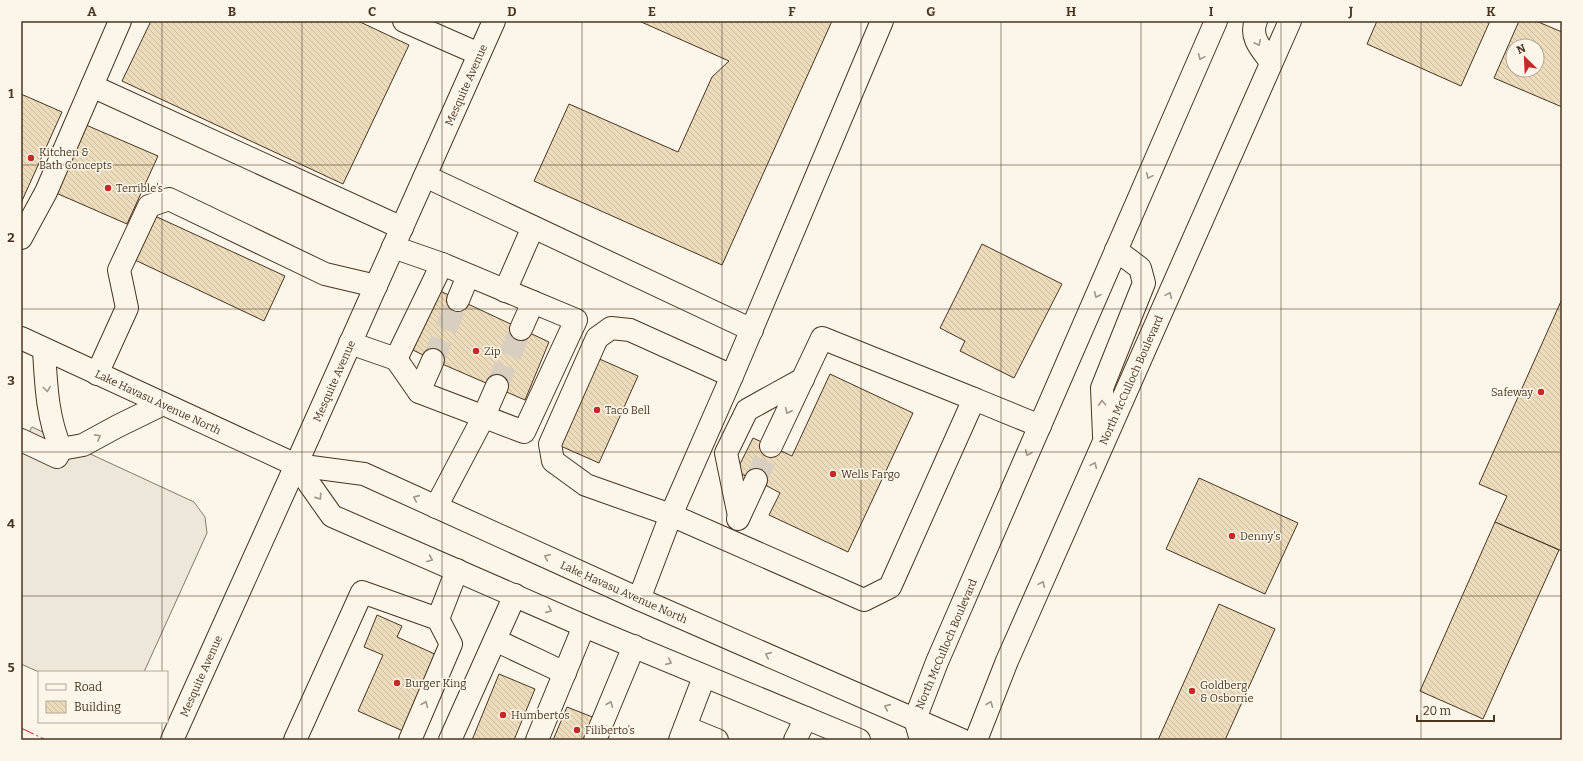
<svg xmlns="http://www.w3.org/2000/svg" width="1583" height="761" font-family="Bitter,serif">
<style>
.parking{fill:#ede7d9;stroke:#887966}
.building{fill:url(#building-back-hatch);stroke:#4a3520;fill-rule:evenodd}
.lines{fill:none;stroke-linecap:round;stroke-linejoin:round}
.minor-tunnel{stroke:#d8cfc1;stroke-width:22;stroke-dasharray:22 11;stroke-linecap:butt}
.minor-casing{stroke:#4a3520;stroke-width:24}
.major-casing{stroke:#4a3520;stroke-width:24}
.minor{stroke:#fbf6e9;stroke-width:22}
.major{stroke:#fbf6e9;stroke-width:22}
.power{stroke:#c62828;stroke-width:1;stroke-dasharray:14 3 2 3;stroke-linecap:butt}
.oneway{stroke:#a29684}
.grid{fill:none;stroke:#4a3520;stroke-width:1;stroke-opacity:0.55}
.poi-dot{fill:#c62828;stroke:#fbf6e9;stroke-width:1.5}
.labels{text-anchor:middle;stroke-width:3;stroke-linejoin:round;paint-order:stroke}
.street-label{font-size:11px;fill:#4a3520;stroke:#fbf6e9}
.poi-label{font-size:11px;fill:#4a3520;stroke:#fbf6e9;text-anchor:start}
.neatline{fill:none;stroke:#4a3520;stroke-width:1.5}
.grid-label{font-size:13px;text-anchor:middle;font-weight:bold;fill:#4a3520}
</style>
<defs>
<pattern id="building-back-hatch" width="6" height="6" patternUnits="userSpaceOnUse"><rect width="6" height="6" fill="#ecdcbc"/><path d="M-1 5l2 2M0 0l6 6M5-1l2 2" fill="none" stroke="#ccbda1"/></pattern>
</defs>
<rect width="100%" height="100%" fill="#fbf6e9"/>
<polygon class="parking" points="32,427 194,502 205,517 207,533 144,672 39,672 21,664 21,446"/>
<g class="building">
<polygon points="151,21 358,21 409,45 343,184 122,81"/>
<polygon points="639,21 832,21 722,265 534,181 569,104 678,152 712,77 729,61"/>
<polygon points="1377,21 1490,21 1461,86 1367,44"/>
<path d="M1519 21H1536L1562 32V107L1494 78ZM1513 46H1537V70H1513Z"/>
<polygon points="21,94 62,112 21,203"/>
<polygon points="86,125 158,156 127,224 56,193"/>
<polygon points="155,216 285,276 264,321 135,260"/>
<polygon points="982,244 1062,284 1014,378 960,351 965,341 940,328"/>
<polygon points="438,290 549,342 525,400 433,360 413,350"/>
<polygon points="1562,299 1562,551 1495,522 1507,496 1479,484"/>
<polygon points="595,357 638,376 599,463 556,444"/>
<polygon points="830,374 913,413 848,552 769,515 780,493 756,480 736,472 753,438 792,456"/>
<polygon points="1199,478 1298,523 1265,594 1166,549"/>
<polygon points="1495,522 1559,550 1483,719 1420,691"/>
<polygon points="1219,604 1275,629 1225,740 1158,740"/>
<polygon points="377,615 402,626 397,637 437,655 403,731 358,711 383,655 364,647"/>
<polygon points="499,674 535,689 514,740 472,740"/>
<polygon points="567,707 600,720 592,740 553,740"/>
</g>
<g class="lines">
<g class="minor-tunnel">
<polyline points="433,360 458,300"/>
<polyline points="497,386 521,329"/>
<polyline points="756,480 771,446"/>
</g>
<defs>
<g id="minor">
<polyline points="404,21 479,54"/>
<polyline points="92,86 402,228"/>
<polyline points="425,176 752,330"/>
<polyline points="21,238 46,192 120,21"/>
<polyline points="505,291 533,227"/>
<polyline points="458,300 468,276"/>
<polyline points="521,329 533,302"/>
<polyline points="350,343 396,359 442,264 393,247"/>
<path d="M44 350C46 383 47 418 61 449"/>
<polyline points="396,359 419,392 524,432 576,320 442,264"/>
<polyline points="97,374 127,308 119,270 149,206 169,199 325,274 376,286"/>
<polyline points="732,376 630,330 611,328 597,338 550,444 553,461 586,485 671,515 864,600 890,587 974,399 1040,426"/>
<polyline points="419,392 433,360"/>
<polyline points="21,440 57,457 61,449"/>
<polyline points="771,446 822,338 974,399"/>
<polyline points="61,449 83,445 118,426 163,404"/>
<polyline points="296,465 494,21"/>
<polyline points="436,507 483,418 497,386"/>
<polyline points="739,516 726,453 747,410 803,379"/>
<polyline points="738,519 756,480"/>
<polyline points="639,599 671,515 732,376 882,21"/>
<polyline points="495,640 565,673"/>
<polyline points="685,727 717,740"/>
<polyline points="295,740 362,592 438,619 457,570"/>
<polyline points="410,740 451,644 438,619"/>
<polyline points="450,740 515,595"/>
<polyline points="537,740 584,626"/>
<polyline points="595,740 634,646"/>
<polyline points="680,740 704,677"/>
<polyline points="795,740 806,718"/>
</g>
<g id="major">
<path d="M1256 21C1249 37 1262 50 1271 62"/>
<polyline points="21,338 296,465 364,474 639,599 962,740"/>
<polyline points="1104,436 1102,388 1144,283 1140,268 1116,250"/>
<polyline points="296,465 332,516 584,626 859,740"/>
<polyline points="172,740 296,465"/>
<polyline points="921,740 915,719 937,662 1216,21"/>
<polyline points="976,740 1007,661 1290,21"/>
</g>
</defs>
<use href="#minor" class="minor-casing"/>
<use href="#major" class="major-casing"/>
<use href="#minor" class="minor"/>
<use href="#major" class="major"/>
<polyline class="power" points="21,728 46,740"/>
</g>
<defs><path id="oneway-chevron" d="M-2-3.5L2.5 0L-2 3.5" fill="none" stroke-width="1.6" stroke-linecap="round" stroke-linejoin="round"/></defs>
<g class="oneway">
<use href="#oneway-chevron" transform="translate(1258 43) rotate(64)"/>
<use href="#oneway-chevron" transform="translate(1201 57) rotate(114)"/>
<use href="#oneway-chevron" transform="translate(1149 176) rotate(114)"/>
<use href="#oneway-chevron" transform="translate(1097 295) rotate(114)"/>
<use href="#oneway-chevron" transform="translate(1169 295) rotate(-66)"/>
<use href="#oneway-chevron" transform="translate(47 389) rotate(83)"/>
<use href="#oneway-chevron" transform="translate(1102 403) rotate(-93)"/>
<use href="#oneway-chevron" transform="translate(788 411) rotate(115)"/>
<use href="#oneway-chevron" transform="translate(98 437) rotate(-29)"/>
<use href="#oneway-chevron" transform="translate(1028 453) rotate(114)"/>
<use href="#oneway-chevron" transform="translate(1094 465) rotate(-66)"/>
<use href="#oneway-chevron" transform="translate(319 497) rotate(55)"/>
<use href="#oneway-chevron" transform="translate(416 498) rotate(-156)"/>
<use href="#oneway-chevron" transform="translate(547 557) rotate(-156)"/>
<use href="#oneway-chevron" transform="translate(430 559) rotate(23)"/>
<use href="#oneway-chevron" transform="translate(1042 584) rotate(-66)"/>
<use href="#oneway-chevron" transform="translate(549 610) rotate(24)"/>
<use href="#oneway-chevron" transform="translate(768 655) rotate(-156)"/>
<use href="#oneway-chevron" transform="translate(669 662) rotate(24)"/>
<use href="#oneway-chevron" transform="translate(425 704) rotate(-67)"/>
<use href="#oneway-chevron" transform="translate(610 704) rotate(-67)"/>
<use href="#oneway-chevron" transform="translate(990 704) rotate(-68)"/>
<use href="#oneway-chevron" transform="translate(887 707) rotate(-156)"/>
</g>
<path class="grid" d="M162 21V672M302 21V740M442 21V740M582 21V740M722 21V740M861 21V740M1001 21V740M1141 21V740M1281 21V740M1421 21V740M21 165H1562M21 309H1562M21 452H1562M21 596H1562M162 722V740"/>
<g class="poi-dot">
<circle cx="31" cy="158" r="4"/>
<circle cx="108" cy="188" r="4"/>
<circle cx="476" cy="351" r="4"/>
<circle cx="1541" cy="392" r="4"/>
<circle cx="597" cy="410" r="4"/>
<circle cx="833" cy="474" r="4"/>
<circle cx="1232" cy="536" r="4"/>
<circle cx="397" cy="683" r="4"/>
<circle cx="1192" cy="691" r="4"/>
<circle cx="503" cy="715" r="4"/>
<circle cx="577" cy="730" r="4"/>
</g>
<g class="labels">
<g class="street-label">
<text transform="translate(466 85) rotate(-66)" y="4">Mesquite Avenue</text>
<text transform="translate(1131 380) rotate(-66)" y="4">North McCulloch Boulevard</text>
<text transform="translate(334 381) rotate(-66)" y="4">Mesquite Avenue</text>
<text transform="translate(158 402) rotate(25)" y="4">Lake Havasu Avenue North</text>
<text transform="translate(624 592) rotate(24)" y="4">Lake Havasu Avenue North</text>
<text transform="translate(946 644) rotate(-67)" y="4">North McCulloch Boulevard</text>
<text transform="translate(201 676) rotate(-66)" y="4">Mesquite Avenue</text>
</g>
<g class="poi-label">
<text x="39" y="156">Kitchen &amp;<tspan x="39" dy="13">Bath Concepts</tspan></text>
<text x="116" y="192">Terrible’s</text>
<text x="484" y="355">Zip</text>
<text x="1533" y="396" text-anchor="end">Safeway</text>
<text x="605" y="414">Taco Bell</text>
<text x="841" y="478">Wells Fargo</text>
<text x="1240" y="540">Denny's</text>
<text x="405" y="687">Burger King</text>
<text x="1200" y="689">Goldberg<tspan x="1200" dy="13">&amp; Osborne</tspan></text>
<text x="511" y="719">Humbertos</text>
<text x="585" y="734">Filiberto’s</text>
</g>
</g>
<rect width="1583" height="761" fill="none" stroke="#fbf6e9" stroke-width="44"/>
<rect x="38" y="671" width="130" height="52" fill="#fbf6e9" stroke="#b4a999"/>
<rect x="46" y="684" width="20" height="6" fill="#fbf6e9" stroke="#b4a999"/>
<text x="74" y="691" font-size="12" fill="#4a3520">Road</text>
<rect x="46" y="701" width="20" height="12" fill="url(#building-back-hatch)" stroke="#b4a999"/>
<text x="74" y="711" font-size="12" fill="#4a3520">Building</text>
<g transform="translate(1525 58) rotate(336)"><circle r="19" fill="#fbf6e9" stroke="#b4a999"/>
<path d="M0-3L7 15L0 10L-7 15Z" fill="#c62828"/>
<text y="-6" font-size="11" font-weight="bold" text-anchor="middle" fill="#4a3520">N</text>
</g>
<path d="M1417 715v6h77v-6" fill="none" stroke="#4a3520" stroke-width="2"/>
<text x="1423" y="715" font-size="12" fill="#4a3520" stroke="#fbf6e9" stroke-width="3" paint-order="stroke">20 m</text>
<rect x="22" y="22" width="1539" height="717" class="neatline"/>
<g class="grid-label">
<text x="92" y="16">A</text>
<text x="232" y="16">B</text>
<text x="372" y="16">C</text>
<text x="512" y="16">D</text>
<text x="652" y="16">E</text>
<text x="792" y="16">F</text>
<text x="931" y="16">G</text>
<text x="1071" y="16">H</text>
<text x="1211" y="16">I</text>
<text x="1351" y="16">J</text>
<text x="1491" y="16">K</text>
<text x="11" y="98">1</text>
<text x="11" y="242">2</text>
<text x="11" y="385">3</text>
<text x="11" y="528">4</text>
<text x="11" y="672">5</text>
</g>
</svg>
